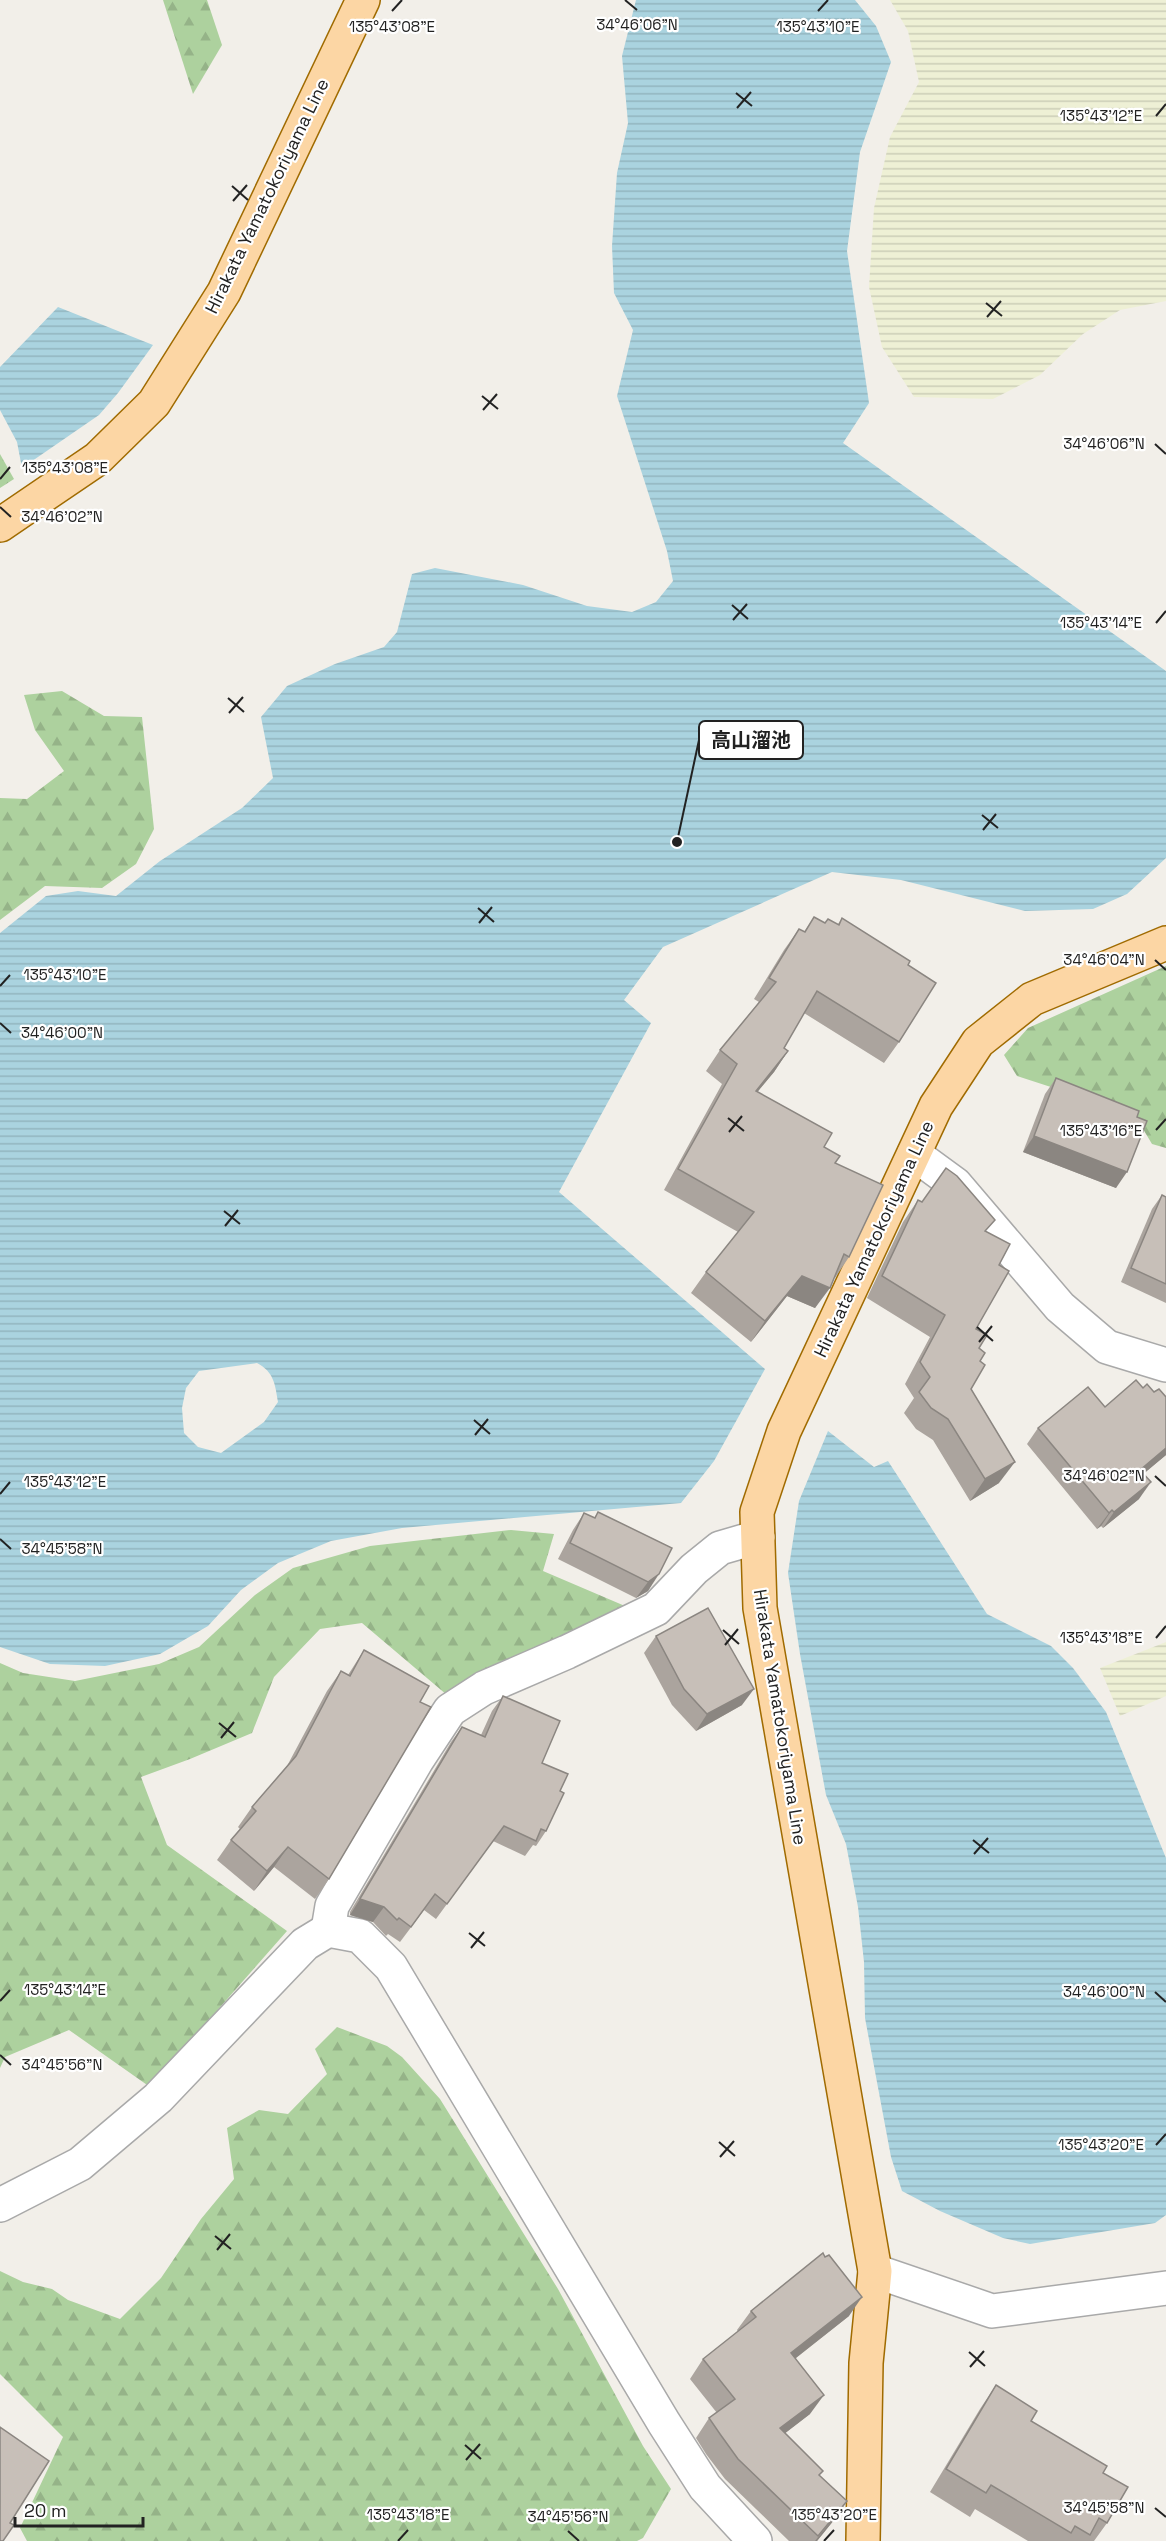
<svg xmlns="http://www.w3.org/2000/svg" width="1166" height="2541" viewBox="0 0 1166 2541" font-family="'Space Grotesk','Noto Sans JP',sans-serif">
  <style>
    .farmland { fill: url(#farmland-rules) }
    .forest { fill: url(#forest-firs) }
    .water { fill: url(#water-rules); fill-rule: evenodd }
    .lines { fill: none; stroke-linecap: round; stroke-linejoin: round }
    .minor-casing { stroke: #a9a9a9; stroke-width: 36 }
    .major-casing { stroke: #a06b00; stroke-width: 36 }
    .minor { stroke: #fff; stroke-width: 33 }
    .major { stroke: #fcd6a4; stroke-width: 33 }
    .wall { fill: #aba49e }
    .shaded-wall { fill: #8b8681 }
    .building { fill: #c7bfb8; stroke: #8b8681; stroke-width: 1.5 }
    .ticks { fill: none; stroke: #222; stroke-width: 2 }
    .labels { text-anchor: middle; stroke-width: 4.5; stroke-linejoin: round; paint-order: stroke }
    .street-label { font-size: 18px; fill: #222; stroke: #fff }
    .ticks-label { font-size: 15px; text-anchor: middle; fill: #222; stroke: #fff; stroke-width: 4.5; stroke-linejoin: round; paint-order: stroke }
    .leader { fill: none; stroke: #222; stroke-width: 2 }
    .callout-dot { fill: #222; stroke: #fff; stroke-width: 2 }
    .callout { fill: #fff; stroke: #222; stroke-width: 2 }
    .callout-label { font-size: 20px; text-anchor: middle; font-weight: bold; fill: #222 }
  </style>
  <defs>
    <pattern id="farmland-rules" width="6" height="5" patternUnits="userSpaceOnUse" patternTransform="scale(1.5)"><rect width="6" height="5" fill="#eef0d5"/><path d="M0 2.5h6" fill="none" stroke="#ccceb7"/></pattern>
    <pattern id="forest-firs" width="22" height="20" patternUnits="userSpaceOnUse" patternTransform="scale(1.5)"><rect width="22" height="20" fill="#add19e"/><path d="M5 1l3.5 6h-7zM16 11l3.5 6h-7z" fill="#95b388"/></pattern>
    <pattern id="water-rules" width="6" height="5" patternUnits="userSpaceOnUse" patternTransform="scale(1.5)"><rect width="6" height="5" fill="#aad3df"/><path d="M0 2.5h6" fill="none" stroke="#92b5bf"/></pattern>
  </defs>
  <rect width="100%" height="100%" fill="#f2efe9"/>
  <g class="farmland">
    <polygon points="890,0 1166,0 1166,301 1120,310 1083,334 1040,375 993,399 914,397 882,347 869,287 874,208 890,137 919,82 908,31"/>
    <polygon points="1166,1642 1166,1696 1120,1716 1100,1668"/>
  </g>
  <g class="forest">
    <polygon points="163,0 207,0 222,45 193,94"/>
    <polygon points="0,454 14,479 0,488"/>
    <polygon points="62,691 104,716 142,717 154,829 136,864 102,888 45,886 0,920 0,798 27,799 64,771 35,730 24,695"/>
    <polygon points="1166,966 1166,1148 1152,1144 1134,1114 1017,1076 1004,1055 1028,1028"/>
    <polygon points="511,1530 554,1534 543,1571 632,1609 447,1695 362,1623 320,1629 274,1677 252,1733 190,1759 141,1777 167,1845 287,1931 150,2087 69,2030 5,2057 0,2068 0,1663 23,1673 75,1681 159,1664 199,1647 255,1595 293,1568 370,1546"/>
    <polygon points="337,2027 387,2046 402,2057 440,2099 558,2289 643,2446 671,2489 643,2538 637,2541 27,2541 20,2528 63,2437 0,2374 0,2271 23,2282 52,2289 68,2300 120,2319 161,2278 201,2219 234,2179 227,2128 259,2110 288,2114 327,2074 315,2049"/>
  </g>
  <g class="water">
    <path d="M636 0H855L876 26 891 62 860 152 847 251 869 403 843 443 1166 671V858L1127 894 1093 909 1025 911 901 880 832 872 663 947 624 1000 651 1023 559 1192 765 1369 714 1461 681 1503 402 1528 331 1541 278 1563 241 1590 208 1626 160 1654 105 1666 50 1664 0 1647V933L46 896 78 891 116 896 160 861 242 808 273 778 261 717 287 686 335 664 384 647 397 632 412 574 435 568 523 585 587 606 632 612 656 602 673 581 667 551 617 396 633 330 614 293 612 246 617 173 628 123 622 56ZM257 1363C274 1372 275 1384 278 1402L264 1422 221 1453 198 1447 184 1433 182 1408 186 1388 199 1371Z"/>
    <polygon points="58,307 153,345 118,393 99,415 22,468 17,442 0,410 0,367"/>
    <polygon points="828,1431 874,1467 888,1461 987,1614 1051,1646 1073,1668 1106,1712 1166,1858 1166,2215 1155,2223 1030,2244 1003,2238 940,2211 902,2191 891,2157 865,2018 864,1962 858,1907 846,1844 826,1795 800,1654 788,1573 799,1501"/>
  </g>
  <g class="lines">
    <g class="minor-casing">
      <g id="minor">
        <polyline points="914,1154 955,1184 1060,1307 1107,1347 1166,1365"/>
        <polyline points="328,1930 332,1906 417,1760 450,1710 484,1688 567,1652 656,1609 694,1569 720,1548 758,1537"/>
        <polyline points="0,2205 80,2164 158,2098 305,1944 328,1930 360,1936 391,1967 664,2423 705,2487 755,2541"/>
        <polyline points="875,2271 992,2311 1166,2288"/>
      </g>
    </g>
    <g class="major-casing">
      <g id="major">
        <polyline points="0,525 97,459 154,403 224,292 363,0"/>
        <polyline points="863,2541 866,2363 875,2271 760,1608 757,1512 784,1431 936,1106 978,1042 1032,999 1166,943"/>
      </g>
    </g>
    <use href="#minor" class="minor"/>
    <use href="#major" class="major"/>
  </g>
  <g class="wall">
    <polygon points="814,917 825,923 838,924 842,918 908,965 899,1042 884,1063 804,1013 784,1048 788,1051 774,1072 757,1092 824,1147 835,1163 849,1257 835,1278 834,1278 815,1308 787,1296 751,1342 691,1293 706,1272 738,1232 664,1190 722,1084 706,1071 720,1050 759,1002 754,999 784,950 799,929 804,932"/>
    <polygon points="1056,1078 1137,1117 1116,1188 1023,1152 1045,1094"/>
    <polygon points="1162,1195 1166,1197 1166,1303 1121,1282 1152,1209"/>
    <polygon points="918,1200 986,1232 999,1265 976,1329 980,1361 971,1389 999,1483 970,1501 933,1440 916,1429 904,1413 914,1398 905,1384 930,1337 867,1298 903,1222"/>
    <polygon points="1038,1428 1166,1455 1143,1474 1139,1499 1103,1528 1101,1526 1097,1529 1027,1444"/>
    <polygon points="598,1512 672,1548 648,1591 636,1598 558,1559 573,1530 584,1513 594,1518"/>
    <polygon points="656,1636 742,1705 696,1731 672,1705 644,1653"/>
    <polygon points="364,1650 420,1702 329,1879 315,1899 274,1867 254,1891 217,1860 231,1840 240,1829 238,1827 252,1807 287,1766 327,1691 341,1671 348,1675"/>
    <polygon points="503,1696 542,1763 560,1791 546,1831 536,1846 533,1845 525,1856 493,1841 436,1919 424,1910 400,1942 388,1934 386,1936 373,1922 350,1915 350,1912 451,1742 462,1727 481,1735 492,1711"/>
    <polygon points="751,2311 849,2316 796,2358 810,2414 785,2433 820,2476 847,2501 834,2520 817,2541 789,2541 725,2479 706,2454 696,2438 709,2418 717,2413 690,2379 703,2359 738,2332 737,2330"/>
    <polygon points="996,2385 1031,2421 1103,2473 1107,2523 1094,2541 1028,2541 975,2509 970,2517 930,2492 980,2409"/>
  </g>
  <g class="shaded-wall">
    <polygon points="788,1051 774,1072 741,1112 756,1091"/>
    <polygon points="1034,1136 1127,1172 1116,1188 1023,1152"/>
    <polygon points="802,1276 830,1288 815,1308 787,1296 751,1342 765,1321"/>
    <polygon points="1166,1448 1166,1455 1129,1486 1140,1470"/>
    <polygon points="1015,1462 999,1483 970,1501 985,1479"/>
    <polygon points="1151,1482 1139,1499 1103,1528 1114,1512"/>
    <polygon points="1112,1510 1101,1526 1097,1529 1109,1513"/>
    <polygon points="659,1574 648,1591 636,1598 648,1582"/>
    <polygon points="754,1689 742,1705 696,1731 707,1714"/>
    <polygon points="288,1847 274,1867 254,1891 267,1871"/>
    <polygon points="360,1899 384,1907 373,1922 350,1915"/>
    <polygon points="862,2297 849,2316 778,2372 791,2353"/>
    <polygon points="824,2395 810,2414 766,2448 780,2428"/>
    <polygon points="847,2501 834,2520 817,2541 815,2541"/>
  </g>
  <g class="building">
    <polygon points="814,917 825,923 828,919 839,925 842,918 910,961 908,965 936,983 899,1042 817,991 784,1048 788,1051 756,1091 832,1133 824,1147 840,1156 835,1163 883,1185 849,1257 844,1254 830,1288 802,1276 765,1321 706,1272 754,1212 678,1169 737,1064 720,1050 776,982 769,978 799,929 805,932"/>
    <polygon points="1056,1078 1139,1111 1137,1117 1147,1121 1127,1172 1034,1136"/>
    <polygon points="946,1168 957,1176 995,1220 985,1231 1010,1244 999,1265 1009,1271 976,1329 987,1335 979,1348 985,1353 980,1361 985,1365 971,1389 1015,1462 985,1479 948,1419 931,1408 919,1392 930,1377 920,1362 945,1315 882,1276 918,1200 922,1202"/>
    <polygon points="1162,1195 1166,1197 1166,1284 1131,1268"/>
    <polygon points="1136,1380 1143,1388 1147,1384 1154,1392 1159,1389 1166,1397 1166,1448 1140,1470 1151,1482 1114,1512 1112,1510 1109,1513 1038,1428 1088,1387 1105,1407"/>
    <polygon points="598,1512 672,1548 659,1574 648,1582 570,1543 584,1513 595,1518"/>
    <polygon points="708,1608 754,1689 707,1714 684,1689 656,1636"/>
    <polygon points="364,1650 429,1686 420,1702 431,1707 329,1879 288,1847 267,1871 231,1840 256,1811 252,1807 296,1756 341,1671 350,1676"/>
    <polygon points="503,1696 560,1721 542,1763 568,1774 560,1791 564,1793 546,1831 541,1829 536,1841 504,1826 447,1904 435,1894 411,1927 399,1918 397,1920 384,1907 360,1899 361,1897 462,1727 485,1737"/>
    <polygon points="823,2253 825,2257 829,2255 862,2297 791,2353 824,2395 780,2428 823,2471 819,2475 847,2501 818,2536 738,2459 720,2434 709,2418 735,2399 703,2359 756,2317 751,2311"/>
    <polygon points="996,2385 1037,2411 1031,2421 1107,2466 1103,2473 1128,2487 1107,2523 1099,2518 1090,2535 1075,2526 1071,2533 991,2485 986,2493 946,2469"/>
    <polygon points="0,2427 49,2461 10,2523 14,2525 3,2541 0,2541"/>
  </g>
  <path class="ticks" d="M625 0 637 10M392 11 402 0M818 11 828 0M736 93 752 106M737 108 751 92M1156 116 1166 104M232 186 248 200M233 201 247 185M986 303 1002 316M987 317 1001 301M482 396 498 409M483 410 497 394M1155 444 1166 454M0 479 10 467M0 507 11 517M732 605 748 619M733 620 747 604M1156 623 1166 611M228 698 244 712M229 713 243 697M982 815 998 828M983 830 996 814M478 908 494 922M479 923 492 907M1155 960 1166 970M0 986 10 975M0 1023 11 1033M728 1118 744 1131M1156 1130 1166 1119M729 1132 742 1116M224 1211 240 1224M225 1226 238 1210M977 1327 993 1341M979 1342 992 1326M474 1420 490 1434M475 1435 488 1419M1155 1476 1166 1486M0 1494 10 1482M0 1539 11 1549M723 1630 739 1644M1156 1638 1166 1626M725 1645 738 1629M219 1723 236 1737M221 1738 234 1722M973 1840 989 1853M974 1854 988 1838M469 1933 485 1946M471 1948 484 1932M1155 1992 1166 2002M0 2001 10 1990M0 2055 11 2065M719 2142 735 2156M1156 2145 1166 2134M720 2157 734 2141M215 2236 231 2249M217 2250 230 2234M969 2352 985 2366M970 2367 984 2351M465 2445 481 2459M466 2460 480 2444M1155 2508 1166 2517M568 2531 579 2541M398 2541 408 2530M824 2541 834 2530"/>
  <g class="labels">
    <g class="street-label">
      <text transform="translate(267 196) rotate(-64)" y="6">Hirakata Yamatokoriyama Line</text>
      <text transform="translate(874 1239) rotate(-65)" y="6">Hirakata Yamatokoriyama Line</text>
      <text transform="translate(780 1717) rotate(81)" y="6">Hirakata Yamatokoriyama Line</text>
    </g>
  </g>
  <g class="ticks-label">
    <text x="637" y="30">34°46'06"N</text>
    <text x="392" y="32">135°43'08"E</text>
    <text x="818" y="32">135°43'10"E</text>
    <text x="1101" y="121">135°43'12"E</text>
    <text x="1104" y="449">34°46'06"N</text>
    <text x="65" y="473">135°43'08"E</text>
    <text x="62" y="522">34°46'02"N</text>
    <text x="1101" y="628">135°43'14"E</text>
    <text x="1104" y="965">34°46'04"N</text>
    <text x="65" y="980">135°43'10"E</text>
    <text x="62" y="1038">34°46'00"N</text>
    <text x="1101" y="1136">135°43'16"E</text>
    <text x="1104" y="1481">34°46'02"N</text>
    <text x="65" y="1487">135°43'12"E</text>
    <text x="62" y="1554">34°45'58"N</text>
    <text x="1101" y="1643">135°43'18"E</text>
    <text x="65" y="1995">135°43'14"E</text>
    <text x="1104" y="1997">34°46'00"N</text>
    <text x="62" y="2070">34°45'56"N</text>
    <text x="1101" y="2150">135°43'20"E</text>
    <text x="1104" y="2513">34°45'58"N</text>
    <text x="408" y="2520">135°43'18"E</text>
    <text x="834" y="2520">135°43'20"E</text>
    <text x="568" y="2522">34°45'56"N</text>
  </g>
  <path class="leader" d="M677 842L699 740"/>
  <circle class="callout-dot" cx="677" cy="842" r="6"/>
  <rect class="callout" x="699" y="721" width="104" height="38" rx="6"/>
  <g class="callout-label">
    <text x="751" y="747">高山溜池</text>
  </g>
  <path d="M15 2517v9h128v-9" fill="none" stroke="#222222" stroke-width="3"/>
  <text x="24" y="2517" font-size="18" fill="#222222" stroke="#ffffff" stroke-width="4.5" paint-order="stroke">20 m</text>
</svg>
